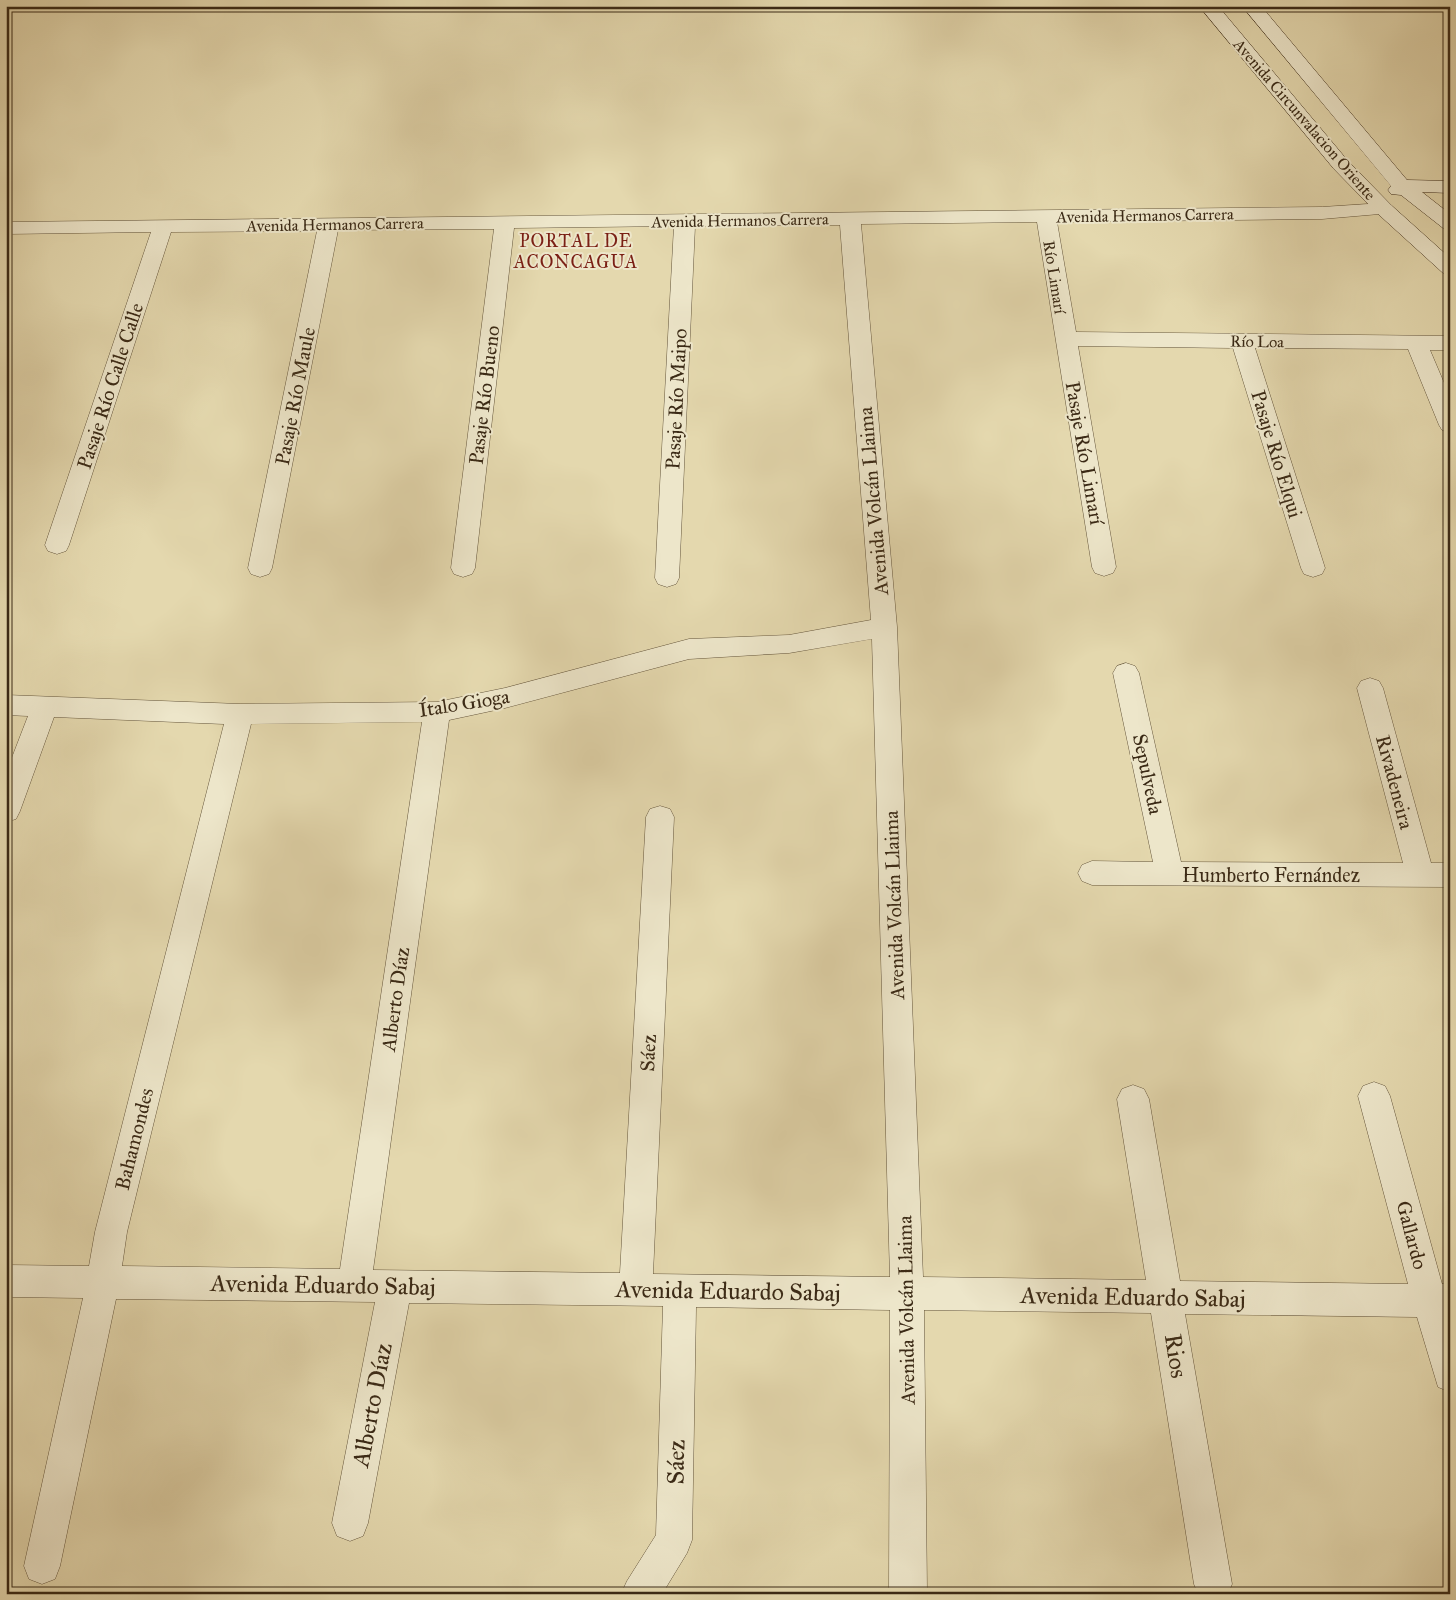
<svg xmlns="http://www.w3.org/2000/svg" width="1456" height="1600" viewBox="0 0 1456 1600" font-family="'IM FELL Great Primer',serif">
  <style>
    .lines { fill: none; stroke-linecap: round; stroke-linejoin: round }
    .street-casing { stroke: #65563c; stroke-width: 1 }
    .secondary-casing { stroke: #3b2a16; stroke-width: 1 }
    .street { fill: #ede6ca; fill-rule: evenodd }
    .secondary { fill: #ede6ca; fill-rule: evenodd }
    .labels { text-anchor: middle; stroke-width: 4; stroke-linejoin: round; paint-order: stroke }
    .far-street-label { font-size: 16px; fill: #3b2a16; stroke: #ede6ca }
    .far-neighbourhood-label { font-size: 18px; letter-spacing: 1px; fill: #7a1f14; stroke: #ede6ca }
    .street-label { font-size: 20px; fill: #3b2a16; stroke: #ede6ca }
    .near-street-label { font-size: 24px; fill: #3b2a16; stroke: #ede6ca }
  </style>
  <rect width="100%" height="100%" fill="#e4d8ae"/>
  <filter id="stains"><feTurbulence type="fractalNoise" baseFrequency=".004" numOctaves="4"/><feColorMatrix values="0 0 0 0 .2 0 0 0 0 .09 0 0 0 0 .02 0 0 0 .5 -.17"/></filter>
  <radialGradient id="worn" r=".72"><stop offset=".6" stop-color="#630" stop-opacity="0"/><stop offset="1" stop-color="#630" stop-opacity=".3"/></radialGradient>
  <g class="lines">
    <g class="street-casing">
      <g id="street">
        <path d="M1384 203 1391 205 1394 209 1391 213 1322 219 1057 222 1076 332 1450 336V350H1430L1450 397V433L1442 430 1439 425 1408 349 1255 348 1325 568 1322 574 1313 577 1304 574 1301 568 1233 348 1078 346 1116 567 1113 573 1104 576 1095 573 1092 567 1037 222 861 224 897 627 923 1277 1146 1280 1117 1099 1122 1089 1133 1085 1144 1089 1149 1099 1180 1281 1408 1284 1358 1096 1363 1086 1374 1082 1385 1086 1390 1096 1442 1284H1450V1392L1438 1387 1417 1317 1185 1314 1232 1584 1228 1594H1198L1194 1584 1151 1313 924 1310 927 1594H889L890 1310 696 1307 692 1540 687 1553 662 1594H621L627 1581 656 1535 663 1306 409 1303 368 1523 363 1536 350 1541 337 1536 332 1523 375 1302 116 1299 60 1566 55 1579 42 1584 29 1579 24 1566 83 1298 6 1297V1265L89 1266 95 1232 224 724 54 717 20 811 16 819 6 822V773L28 716 6 715V695L240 704 437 702 505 688 689 639 789 635 871 620 840 225 695 226 679 578 676 584 667 587 658 584 655 578 674 226 514 228 475 568 472 574 463 577 454 574 451 568 494 229 338 230 272 568 269 574 260 577 251 574 248 568 317 231 171 232 69 545 66 551 57 554 48 551 45 545 151 232 6 234V222L1322 207ZM872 639 890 1277 653 1274 674 817 670 809 660 806 650 809 646 817 620 1273 373 1270 449 720 505 708 689 659 789 653ZM422 722 340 1269 122 1266 127 1232 251 724Z"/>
        <polygon points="1126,663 1135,666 1139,673 1181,862 1403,863 1357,688 1361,681 1370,678 1379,681 1383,688 1431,863 1450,863 1450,887 1092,885 1082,881 1078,873 1082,865 1092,861 1153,862 1113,673 1117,666"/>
      </g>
    </g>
    <g class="secondary-casing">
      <g id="secondary">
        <polygon points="1199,6 1218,6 1348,161 1391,205 1450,258 1450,275 1443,273 1377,213 1334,169"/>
        <polygon points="1242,6 1261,6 1407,180 1450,181 1450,193 1422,192 1450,214 1450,230 1443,228 1401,195 1391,194 1388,190 1391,186"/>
      </g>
    </g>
    <use href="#street" class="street"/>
    <use href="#secondary" class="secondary"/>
  </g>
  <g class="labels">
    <g class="far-street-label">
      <text transform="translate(1305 119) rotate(49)" y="6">Avenida Circunvalacion Oriente</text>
      <text transform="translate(1145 215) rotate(-1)" y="6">Avenida Hermanos Carrera</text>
      <text transform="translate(740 220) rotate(-1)" y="6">Avenida Hermanos Carrera</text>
      <text transform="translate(335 224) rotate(-1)" y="6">Avenida Hermanos Carrera</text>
      <text transform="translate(1055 277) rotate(81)" y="6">Río Limarí</text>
      <text transform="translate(1257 341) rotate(1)" y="6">Río Loa</text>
    </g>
    <g class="far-neighbourhood-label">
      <text x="576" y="247">PORTAL DE<tspan x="576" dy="21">ACONCAGUA</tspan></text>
    </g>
    <g class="street-label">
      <text transform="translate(110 386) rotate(-72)" y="7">Pasaje Río Calle Calle</text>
      <text transform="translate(484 395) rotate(-83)" y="7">Pasaje Río Bueno</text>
      <text transform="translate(295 396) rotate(-79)" y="7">Pasaje Río Maule</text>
      <text transform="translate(676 399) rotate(-87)" y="7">Pasaje Río Maipo</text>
      <text transform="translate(1085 453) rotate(80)" y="7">Pasaje Río Limarí</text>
      <text transform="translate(1277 454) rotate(73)" y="7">Pasaje Río Elqui</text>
      <text transform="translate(873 501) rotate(-95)" y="7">Avenida Volcán Llaima</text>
      <text transform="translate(464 703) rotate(-9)" y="7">Ítalo Gioga</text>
      <text transform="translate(1148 774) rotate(78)" y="7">Sepulveda</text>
      <text transform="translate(1395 782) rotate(75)" y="7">Rivadeneira</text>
      <text x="1271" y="882">Humberto Fernández</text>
      <text transform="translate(894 905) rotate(-92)" y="7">Avenida Volcán Llaima</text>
      <text transform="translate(395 999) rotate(-82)" y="7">Alberto Díaz</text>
      <text transform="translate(648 1053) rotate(-87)" y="7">Sáez</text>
      <text transform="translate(134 1139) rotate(-76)" y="7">Bahamondes</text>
      <text transform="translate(1412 1235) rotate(75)" y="7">Gallardo</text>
      <text transform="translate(906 1310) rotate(-91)" y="7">Avenida Volcán Llaima</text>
    </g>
    <g class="near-street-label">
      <text transform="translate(323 1285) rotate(1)" y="8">Avenida Eduardo Sabaj</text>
      <text transform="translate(728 1291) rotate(1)" y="8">Avenida Eduardo Sabaj</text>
      <text transform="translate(1133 1297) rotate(1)" y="8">Avenida Eduardo Sabaj</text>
      <text transform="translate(1176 1356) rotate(81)" y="8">Rios</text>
      <text transform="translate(372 1405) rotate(-79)" y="8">Alberto Díaz</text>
      <text transform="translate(676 1462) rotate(-89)" y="8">Sáez</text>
    </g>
  </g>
  <rect width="1456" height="1600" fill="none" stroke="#e4d8ae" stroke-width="25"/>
  <rect x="8" y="8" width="1441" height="1585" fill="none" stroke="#3b2a16" stroke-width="2.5"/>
  <rect x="12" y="12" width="1431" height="1575" fill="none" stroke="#3b2a16"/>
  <rect width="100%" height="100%" filter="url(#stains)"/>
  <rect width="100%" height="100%" fill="url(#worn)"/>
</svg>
